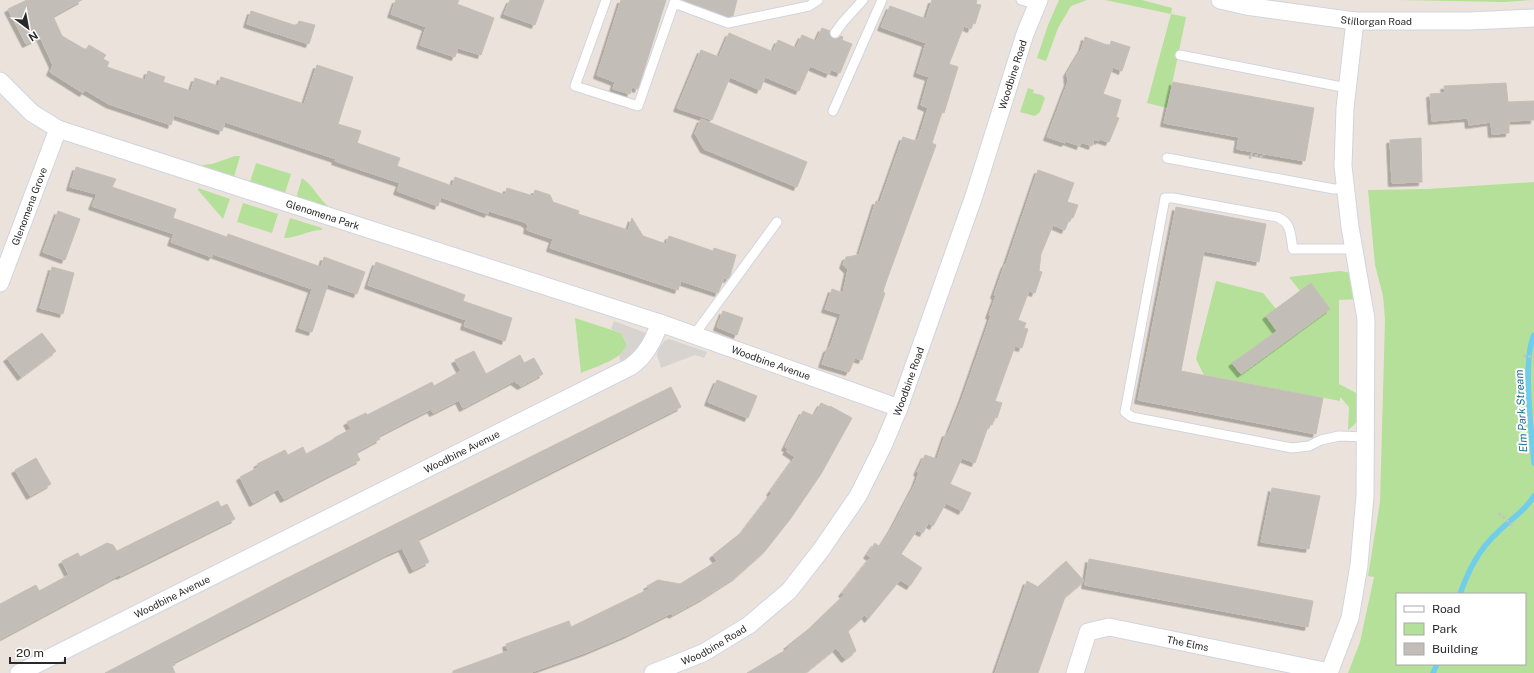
<svg xmlns="http://www.w3.org/2000/svg" width="1534" height="673" viewBox="0 0 1534 673" font-family="'Public Sans',sans-serif">
  <style>
    .green { fill: #b4e099; fill-rule: evenodd }
    .plaza { fill: #d7d3ce }
    .lines { fill: none; stroke-linecap: round; stroke-linejoin: round }
    .stream { stroke: #71ceea; stroke-width: 5.5 }
    .building { fill: #c3bdb8; stroke: #c6bfb5; filter: url(#shadow) }
    .service-casing { stroke: #d0d4e1; stroke-width: 11 }
    .minor-casing { stroke: #d0d4e1; stroke-width: 19 }
    .path { stroke: #c3c3c3; stroke-width: 2.5; stroke-dasharray: 3 2; stroke-linecap: butt }
    .service { stroke: #fff; stroke-width: 9 }
    .minor { stroke: #fff; stroke-width: 17 }
    .labels { text-anchor: middle; stroke-width: 4; stroke-linejoin: round; paint-order: stroke }
    .street-label { font-size: 10px; fill: #292929; stroke: #fff }
    .water-label { font-size: 11px; font-style: italic; fill: #126c94; stroke: #fff }
  </style>
  <defs>
    <filter id="shadow"><feDropShadow dx="-3.5" dy="3.5" stdDeviation="0" flood-color="#0004"/></filter>
  </defs>
  <rect width="100%" height="100%" fill="#ebe3db"/>
  <g class="green">
    <polygon points="1059,0 1087,0 1071,6 1058,28 1046,61 1037,58 1048,25"/>
    <polygon points="1105,0 1142,0 1172,8 1171,14 1186,17 1167,108 1147,103 1171,14"/>
    <polygon points="1398,0 1532,0 1504,2"/>
    <polygon points="1028,88 1034,90 1033,93 1042,95 1045,98 1040,112 1035,116 1020,112"/>
    <polygon points="235,156 240,156 234,177 202,166 203,165 212,164"/>
    <polygon points="256,163 291,174 285,193 250,182"/>
    <path d="M302 178C313 185 318 198 328 206V208L296 198Z"/>
    <path d="M1534 182V673H1348L1360 642 1374 577 1368 576 1380 502 1385 319 1383 296 1375 265 1368 190 1427 189ZM1397 594H1525V664H1397Z"/>
    <polygon points="198,188 230,199 223,219 198,190"/>
    <polygon points="243,203 278,214 272,233 237,222"/>
    <path d="M290 218 322 228V230C309 230 297 238 284 238Z"/>
    <path d="M1340 271 1352 273 1358 299 1339 300V384L1360 395C1359 411 1362 421 1348 430L1349 407 1340 397V401L1204 375 1196 359 1216 281 1263 293 1276 309 1266 316 1277 331 1232 363 1241 374 1330 309 1311 284 1300 291 1289 277Z"/>
    <path d="M575 318 621 333 627 345C620 361 596 366 581 373Z"/>
  </g>
  <g class="plaza">
    <polygon points="614,321 646,333 646,339 635,352 621,362 619,356 627,345 621,333 611,329"/>
    <polygon points="669,339 707,352 704,358 695,355 661,368 657,355 658,350 664,341"/>
  </g>
  <g class="lines">
    <g class="stream">
      <path d="M1534 335C1522 361 1532 433 1534 463"/>
      <path d="M1460 594C1469 569 1479 549 1499 531 1511 519 1526 510 1534 496"/>
      <polyline points="1433,673 1437,664"/>
    </g>
  </g>
  <g class="building">
    <polygon points="27,0 82,0 53,16 62,36 86,50 89,45 106,55 103,59 109,62 107,67 145,80 148,71 165,77 163,82 191,91 195,78 218,86 221,77 304,104 317,65 353,77 338,124 361,131 357,143 400,158 397,166 452,186 455,177 505,195 507,188 533,196 535,190 550,195 553,202 579,211 578,214 628,230 632,218 643,236 666,244 669,236 713,251 714,248 736,255 730,276 728,279 724,278 718,293 681,281 678,290 550,248 553,239 527,230 528,225 524,222 489,211 488,214 441,197 438,206 397,191 400,183 335,161 336,159 225,122 222,131 174,115 171,125 109,104 85,90 83,93 50,72 53,65 40,37 26,44 8,9"/>
    <polygon points="396,0 459,0 457,4 494,18 481,55 458,48 455,57 420,45 426,27 391,14"/>
    <polygon points="510,0 544,0 535,25 504,14"/>
    <polygon points="621,0 666,0 638,89 632,87 630,94 613,89 615,82 597,75"/>
    <polygon points="683,0 737,0 733,16 728,17"/>
    <polygon points="932,0 977,0 976,4 981,5 975,24 973,23 971,29 964,26 949,64 958,67 944,113 942,112 932,143 936,145 885,285 883,292 885,293 862,360 855,358 849,372 822,364 827,349 830,347 841,314 825,309 832,289 843,293 848,270 843,265 846,257 859,255 876,201 880,202 903,137 915,141 915,139 918,140 928,108 921,105 929,77 917,73 926,43 881,27 890,6 926,19"/>
    <polygon points="251,11 297,26 299,21 315,25 309,44 247,24"/>
    <polygon points="822,28 830,31 832,38 837,39 841,36 843,37 842,40 852,44 840,73 831,70 829,74 810,66 799,91 765,77 760,90 730,77 712,120 677,108 701,50 719,57 729,33 773,52 778,40 796,48 802,35 816,41"/>
    <polygon points="1085,37 1110,46 1111,41 1130,47 1122,71 1113,67 1103,94 1121,100 1116,117 1119,118 1109,142 1099,139 1099,141 1094,139 1092,146 1081,142 1080,146 1066,141 1065,143 1047,137 1068,82 1067,73 1082,48"/>
    <polygon points="1173,82 1314,108 1305,161 1237,149 1239,137 1164,123"/>
    <polygon points="1506,83 1508,102 1534,101 1534,120 1509,121 1509,133 1492,134 1491,122 1469,125 1468,118 1432,121 1430,94 1445,93 1444,86"/>
    <polygon points="701,119 807,162 797,187 704,149 695,133"/>
    <polygon points="1421,138 1422,182 1392,183 1390,140"/>
    <polygon points="76,167 116,179 112,187 176,209 173,218 227,237 228,234 321,267 324,257 365,272 357,294 328,284 312,332 299,328 312,289 213,254 212,257 171,242 174,234 92,206 97,194 70,187"/>
    <polygon points="1038,170 1074,183 1067,202 1078,205 1073,218 1070,217 1065,230 1053,225 1041,254 1039,271 1042,272 1035,293 1029,291 1018,320 1026,323 1024,328 1028,329 1022,348 1015,346 995,401 1002,403 997,418 995,417 992,425 989,424 975,463 962,458 950,484 971,493 962,511 946,503 933,526 928,523 923,533 917,530 901,554 922,568 910,586 900,580 868,619 865,615 848,631 856,651 845,659 836,648 805,673 747,673 789,648 787,646 810,628 844,595 842,593 871,557 867,555 875,543 880,547 892,528 915,484 919,473 917,472 925,455 937,459 946,433 948,434 962,399 991,316 989,315 996,296 994,295 1005,264 1006,264"/>
    <polygon points="1176,207 1266,224 1259,262 1204,251 1181,371 1323,398 1316,434 1138,400"/>
    <polygon points="58,211 80,219 65,260 43,252"/>
    <polygon points="376,262 465,295 463,301 512,318 505,341 464,326 466,320 368,285"/>
    <polygon points="52,267 74,273 63,314 40,308"/>
    <polygon points="1311,283 1330,309 1241,374 1232,363 1277,331 1266,316"/>
    <polygon points="723,311 743,318 737,335 717,327"/>
    <polygon points="42,333 56,351 21,377 7,358"/>
    <polygon points="474,351 486,374 520,355 524,363 534,358 543,374 521,386 514,381 463,408 459,400 433,413 431,409 378,436 380,439 356,452 360,460 332,474 284,499 278,489 253,503 240,477 259,467 257,464 285,450 288,455 303,447 306,454 334,439 334,438 351,429 347,422 366,413 367,415 432,382 434,386 461,371 455,360"/>
    <polygon points="717,380 757,396 748,418 708,402"/>
    <polygon points="671,387 681,407 418,539 429,562 413,570 402,548 388,554 174,662 175,665 172,666 175,673 105,673 283,580"/>
    <polygon points="821,403 830,407 830,406 852,418 821,474 791,518 765,551 737,576 703,598 672,615 671,613 627,635 587,652 529,673 453,673 453,671 508,651 506,644 569,621 571,627 649,589 647,586 658,580 680,584 717,561 713,555 742,532 772,493 770,492 795,457 786,451 788,449 785,447 803,411 814,416"/>
    <polygon points="36,458 51,484 30,496 15,470"/>
    <polygon points="1272,488 1320,496 1309,549 1261,542"/>
    <polygon points="218,501 221,507 227,504 235,519 120,576 119,575 0,639 0,604 36,585 39,591 69,575 62,561 78,553 80,557 107,543 113,545 117,551"/>
    <polygon points="1089,559 1313,601 1308,627 1085,585"/>
    <polygon points="1066,561 1084,581 1065,597 1038,673 995,673 1027,581 1038,587"/>
  </g>
  <g class="lines">
    <g class="service-casing">
      <g id="service">
        <polyline points="606,0 575,86 638,106 674,3 728,23 809,6 818,0"/>
        <polyline points="1021,0 1038,5"/>
        <polyline points="835,33 843,22 863,0"/>
        <polyline points="1180,55 1347,88"/>
        <polyline points="833,111 882,0"/>
        <polyline points="1167,158 1334,189 1347,188"/>
        <path d="M1355 249H1293C1290 234 1292 223 1277 217L1173 198H1165L1125 412 1132 417 1292 448 1309 446 1321 440 1339 436 1366 437"/>
        <polyline points="694,335 777,222"/>
      </g>
    </g>
    <g class="minor-casing">
      <g id="minor">
        <path id="s1" d="M1220 0 1246 6 1355 21H1469L1534 18"/>
        <path id="s2" d="M0 81 32 113 58 129 660 323 899 408"/>
        <path id="s3" d="M0 283 58 129"/>
        <path id="s4" d="M19 673 630 367C646 356 653 341 660 323"/>
        <path id="s5" d="M653 673 703 653 749 625 789 591 821 550 858 496 883 446 899 408 974 196 1025 34 1039 0"/>
        <path id="s6" d="M1075 673 1088 632 1109 627 1329 672"/>
        <polyline points="1329,673 1350,618 1359,565 1365,496 1366,319 1350,227 1343,166 1345,108 1355,21"/>
      </g>
    </g>
    <g class="path">
      <polyline points="1250,159 1250,154 1263,157 1264,153"/>
      <polyline points="1523,356 1534,357"/>
      <polyline points="1499,513 1513,526"/>
    </g>
    <use href="#service" class="service"/>
    <use href="#minor" class="minor"/>
  </g>
  <g class="labels">
    <g class="street-label">
      <text dy="4" stroke="none"><textPath href="#s1" startOffset="158">Stillorgan Road</textPath></text>
      <text dy="4" stroke="none"><textPath href="#s5" startOffset="727">Woodbine Road</textPath></text>
      <text dy="4" stroke="none"><textPath href="#s3" startOffset="82">Glenomena Grove</textPath></text>
      <text dy="4" stroke="none"><textPath href="#s2" startOffset="354">Glenomena Park</textPath></text>
      <text dy="4" stroke="none"><textPath href="#s2" startOffset="826">Woodbine Avenue</textPath></text>
      <text dy="4" stroke="none"><textPath href="#s5" startOffset="403">Woodbine Road</textPath></text>
      <text dy="4" stroke="none"><textPath href="#s4" startOffset="495">Woodbine Avenue</textPath></text>
      <text dy="4" stroke="none"><textPath href="#s4" startOffset="171">Woodbine Avenue</textPath></text>
      <text dy="4" stroke="none"><textPath href="#s6" startOffset="145">The Elms</textPath></text>
      <text dy="4" stroke="none"><textPath href="#s5" startOffset="67">Woodbine Road</textPath></text>
    </g>
    <g class="water-label">
      <text transform="translate(1521 411) rotate(-93)" y="4">Elm Park Stream</text>
    </g>
  </g>
  <rect x="1396" y="593" width="130" height="72" fill="#ffffff" stroke="#a9a9a9"/>
  <rect x="1404" y="606" width="20" height="6" fill="#ffffff" stroke="#a9a9a9"/>
  <text x="1432" y="613" font-size="12" fill="#292929">Road</text>
  <rect x="1404" y="623" width="20" height="12" fill="#b4e099" stroke="#a9a9a9"/>
  <text x="1432" y="633" font-size="12" fill="#292929">Park</text>
  <rect x="1404" y="643" width="20" height="12" fill="#c3bdb8" stroke="#a9a9a9"/>
  <text x="1432" y="653" font-size="12" fill="#292929">Building</text>
  <g transform="translate(28 28) rotate(148)" stroke="#ffffff" stroke-width="3" paint-order="stroke">
  <path d="M0-3L7 15L0 10L-7 15Z" fill="#292929"/>
  <text y="-6" font-size="11" font-weight="bold" text-anchor="middle" fill="#292929">N</text>
  </g>
  <path d="M10 657v6h55v-6" fill="none" stroke="#292929" stroke-width="2"/>
  <text x="16" y="657" font-size="12" fill="#292929" stroke="#ffffff" stroke-width="3" paint-order="stroke">20 m</text>
</svg>
